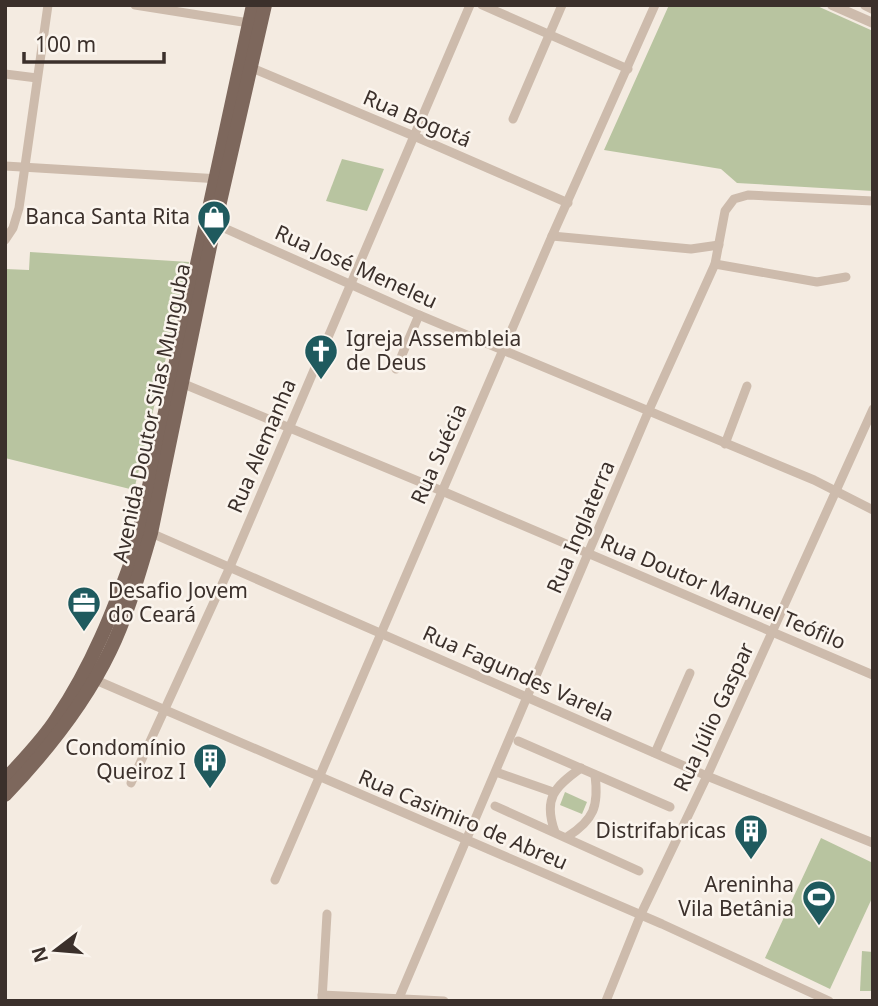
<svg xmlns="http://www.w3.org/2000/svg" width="878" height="1006" viewBox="0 0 878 1006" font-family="'Noto Sans',sans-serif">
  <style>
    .green { fill: #b8c4a0 }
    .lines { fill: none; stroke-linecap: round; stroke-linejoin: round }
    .minor { stroke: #cdbbac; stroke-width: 9 }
    .tertiary { stroke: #cdbbac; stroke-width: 10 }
    .primary { stroke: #7d675c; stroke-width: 14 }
    .labels { text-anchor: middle; stroke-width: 5; stroke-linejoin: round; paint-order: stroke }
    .street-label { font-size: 21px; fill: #3b302b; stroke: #fbf5ee }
    .poi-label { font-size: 21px; fill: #3b302b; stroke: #fbf5ee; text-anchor: end }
  </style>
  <rect width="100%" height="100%" fill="#f4ebe1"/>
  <g class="green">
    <polygon points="669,5 815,5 873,31 873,191 737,183 721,169 604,150"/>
    <polygon points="342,159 384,169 367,211 326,201"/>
    <polygon points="30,252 189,262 134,490 5,458 5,269 29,270"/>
    <polygon points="565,792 587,802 582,814 560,805"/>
    <polygon points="821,838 873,863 873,896 830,989 765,958"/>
    <polygon points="862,951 873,952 873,991 860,991"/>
  </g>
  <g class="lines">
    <g class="minor">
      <polyline points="135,5 249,23"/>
      <polyline points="482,5 628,69"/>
      <polyline points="252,68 414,136 568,203"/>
      <polyline points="5,74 37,78"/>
      <polyline points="513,119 562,5"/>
      <polyline points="5,166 220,179"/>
      <polyline points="213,223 419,315 814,480 873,510"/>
      <polyline points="552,236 691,249 719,245"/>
      <polyline points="5,240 13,228 19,208 48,5"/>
      <polyline points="715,264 817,282 846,277"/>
      <polyline points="396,369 419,315"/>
      <polyline points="179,382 442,491 873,675"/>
      <polyline points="725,444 747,386"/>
      <polyline points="151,533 707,776 873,843"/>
      <polyline points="91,678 662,924 829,1001"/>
      <polyline points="518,741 670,807"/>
      <polyline points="655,753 690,673"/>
      <polyline points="496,772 553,792"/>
      <polyline points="131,783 229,569 470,5"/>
      <polyline points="495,806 639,871"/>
      <path d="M555 832C543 799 554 787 581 768"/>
      <path d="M567 837C594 820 599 806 595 775"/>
      <polyline points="275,880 552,236 655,5"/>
      <polyline points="322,995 444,1001"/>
      <polyline points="399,998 649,410 715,264 725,211 734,199 748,195 873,201"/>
      <polyline points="322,1000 327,914"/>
      <polyline points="606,1001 641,914 707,776 873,409"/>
    </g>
    <g class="tertiary">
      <polyline points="832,5 873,23"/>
      <polyline points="865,5 873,9"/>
    </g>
    <g class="primary">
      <path d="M5 780C23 760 43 740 57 718 92 666 114 610 135 551L253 5"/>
      <path d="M5 795C46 752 84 705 110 651 128 614 139 573 151 533L212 237 265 5"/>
    </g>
  </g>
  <defs>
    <g id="shop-pin" transform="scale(1.75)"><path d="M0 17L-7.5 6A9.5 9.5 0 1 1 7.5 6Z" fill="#1f5a5e" stroke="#fbf5ee"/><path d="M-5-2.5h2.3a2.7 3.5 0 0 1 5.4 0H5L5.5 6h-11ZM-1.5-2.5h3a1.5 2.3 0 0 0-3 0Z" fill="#fff"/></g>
    <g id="church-pin" transform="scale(1.75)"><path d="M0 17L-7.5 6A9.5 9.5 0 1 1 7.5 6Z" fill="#1f5a5e" stroke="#fbf5ee"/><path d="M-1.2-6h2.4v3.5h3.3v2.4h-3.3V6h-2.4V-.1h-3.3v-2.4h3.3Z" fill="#fff"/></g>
    <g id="office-pin" transform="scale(1.75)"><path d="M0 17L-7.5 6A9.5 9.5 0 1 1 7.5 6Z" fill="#1f5a5e" stroke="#fbf5ee"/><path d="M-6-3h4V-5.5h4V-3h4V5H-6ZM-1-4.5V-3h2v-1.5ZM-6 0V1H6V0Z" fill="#fff"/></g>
    <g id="building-pin" transform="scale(1.75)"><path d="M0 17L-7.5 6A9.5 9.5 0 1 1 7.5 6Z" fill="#1f5a5e" stroke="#fbf5ee"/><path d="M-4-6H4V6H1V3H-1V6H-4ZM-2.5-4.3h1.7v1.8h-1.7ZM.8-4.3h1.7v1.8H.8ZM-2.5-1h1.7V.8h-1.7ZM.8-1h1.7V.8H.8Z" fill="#fff"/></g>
    <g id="stadium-pin" transform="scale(1.75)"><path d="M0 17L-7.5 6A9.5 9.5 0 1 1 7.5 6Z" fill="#1f5a5e" stroke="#fbf5ee"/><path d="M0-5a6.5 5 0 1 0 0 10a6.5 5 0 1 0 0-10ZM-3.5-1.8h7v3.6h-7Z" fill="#fff"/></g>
  </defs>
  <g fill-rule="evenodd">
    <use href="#shop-pin" x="214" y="217"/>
    <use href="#church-pin" x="321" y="351"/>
    <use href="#office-pin" x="84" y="603"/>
    <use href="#building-pin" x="210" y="760"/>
    <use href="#building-pin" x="751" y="831"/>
    <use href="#stadium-pin" x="819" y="897"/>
  </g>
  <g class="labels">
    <g class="street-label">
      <text transform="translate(417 119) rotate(23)" y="7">Rua Bogotá</text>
      <text transform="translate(356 267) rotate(24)" y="7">Rua José Meneleu</text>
      <text transform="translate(152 413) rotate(-78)" y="7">Avenida Doutor Silas Munguba</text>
      <text transform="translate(262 446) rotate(-67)" y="7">Rua Alemanha</text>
      <text transform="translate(439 454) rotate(-66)" y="7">Rua Suécia</text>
      <text transform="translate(581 527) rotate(-67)" y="7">Rua Inglaterra</text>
      <text transform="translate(723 592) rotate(23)" y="7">Rua Doutor Manuel Teófilo</text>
      <text transform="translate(518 674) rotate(24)" y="7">Rua Fagundes Varela</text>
      <text transform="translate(714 717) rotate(-65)" y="7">Rua Júlio Gaspar</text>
      <text transform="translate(463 820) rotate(23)" y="7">Rua Casimiro de Abreu</text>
    </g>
    <g class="poi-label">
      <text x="190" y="224">Banca Santa Rita</text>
      <text x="346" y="346" text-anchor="start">Igreja Assembleia<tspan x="346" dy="24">de Deus</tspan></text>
      <text x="108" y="598" text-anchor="start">Desafio Jovem<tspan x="108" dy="24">do Ceará</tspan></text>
      <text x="186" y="755">Condomínio<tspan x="186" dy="24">Queiroz I</tspan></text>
      <text x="726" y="838">Distrifabricas</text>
      <text x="794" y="892">Areninha<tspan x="794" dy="24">Vila Betânia</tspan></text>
    </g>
  </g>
  <rect width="878" height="1006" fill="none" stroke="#3b302b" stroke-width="14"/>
  <g transform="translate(56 950) rotate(254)" stroke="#fbf5ee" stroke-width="5" paint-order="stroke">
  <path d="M0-5L12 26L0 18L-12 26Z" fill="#3b302b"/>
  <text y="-10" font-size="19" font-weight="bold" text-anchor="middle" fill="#3b302b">N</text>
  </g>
  <path d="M24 52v10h140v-10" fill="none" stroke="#3b302b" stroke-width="3.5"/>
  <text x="35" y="52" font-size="21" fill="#3b302b" stroke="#fbf5ee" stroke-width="5" paint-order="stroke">100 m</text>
</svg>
